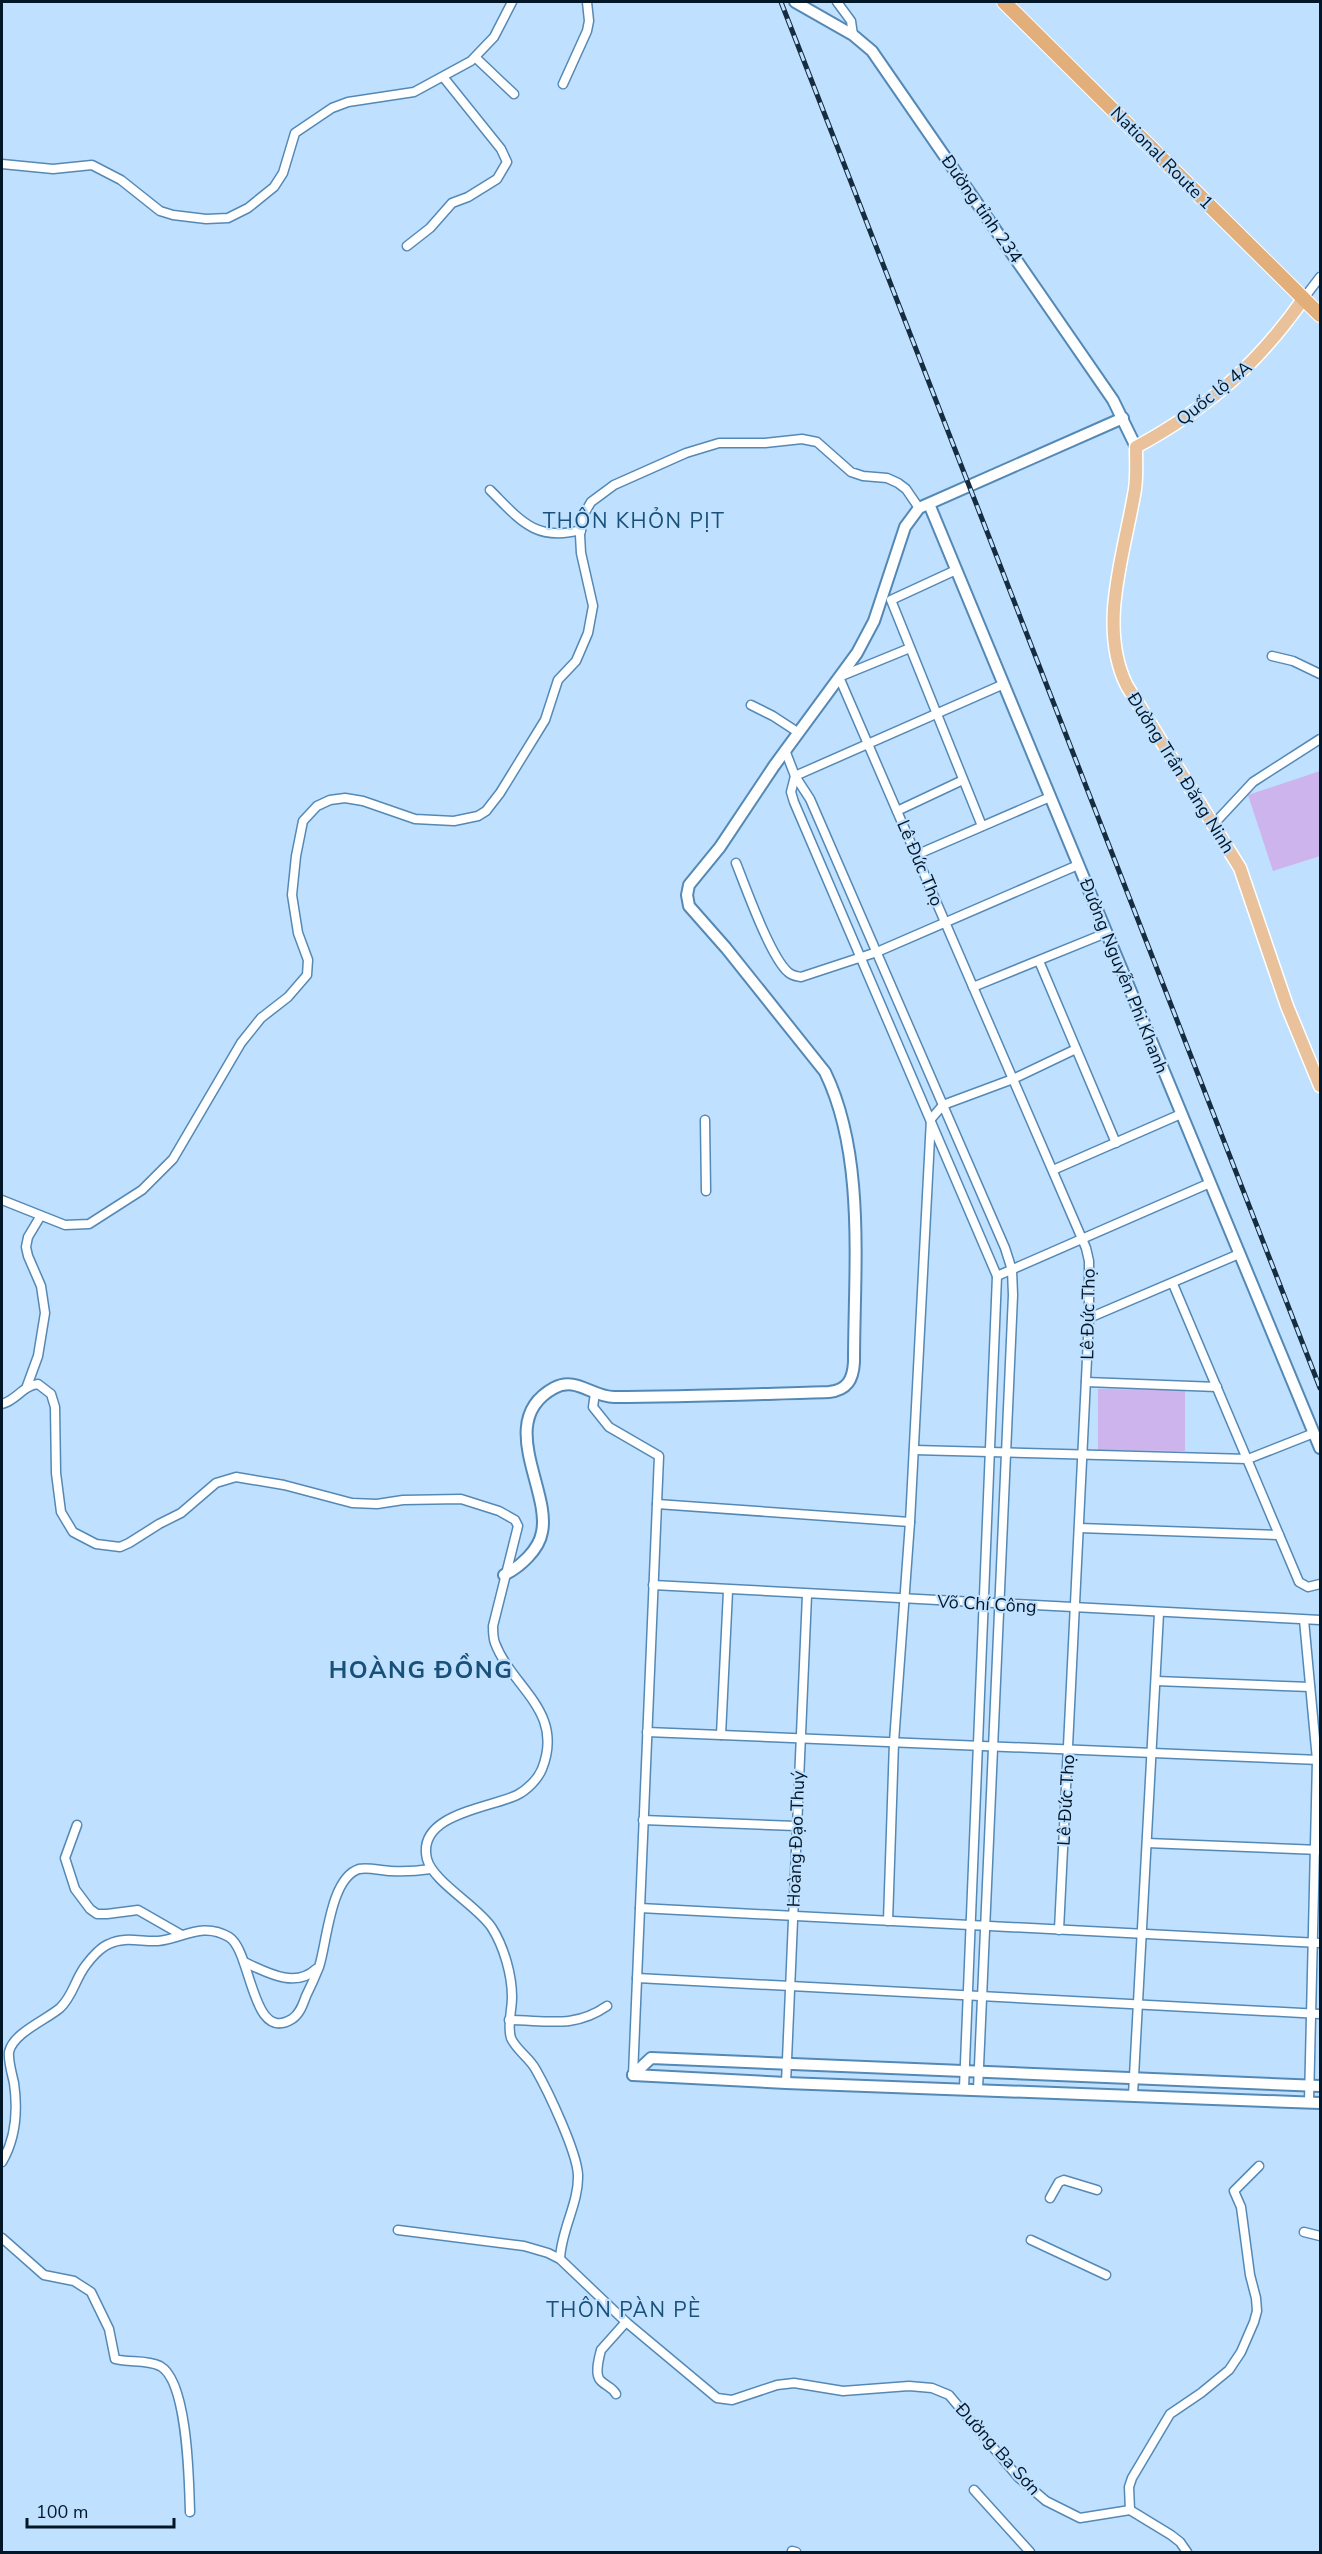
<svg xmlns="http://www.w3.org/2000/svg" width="1322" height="2554" viewBox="0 0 1322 2554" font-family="'Nunito Sans',sans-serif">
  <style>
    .green { fill: #cdb4ec }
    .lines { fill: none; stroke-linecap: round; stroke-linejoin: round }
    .minor-casing { stroke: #5489b6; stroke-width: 11 }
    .tertiary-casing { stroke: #5489b6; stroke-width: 14 }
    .secondary-casing { stroke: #5489b6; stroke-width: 14 }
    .primary-casing { stroke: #fff; stroke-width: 15 }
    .trunk-casing { stroke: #fff; stroke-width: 16 }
    .minor { stroke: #fff; stroke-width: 8 }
    .tertiary { stroke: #fff; stroke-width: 10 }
    .secondary { stroke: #fff; stroke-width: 10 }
    .primary { stroke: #e9c29b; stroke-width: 12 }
    .trunk { stroke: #e2ae7a; stroke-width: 14 }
    .rail-casing { stroke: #162c3f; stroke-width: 5 }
    .rail { stroke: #bfe0fe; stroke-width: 3; stroke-dasharray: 9; stroke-linecap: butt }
    .labels { text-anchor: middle; stroke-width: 4.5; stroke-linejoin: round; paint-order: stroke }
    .street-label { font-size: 18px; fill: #021728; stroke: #bfe0fe }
    .quarter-label { font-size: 21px; letter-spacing: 1.5px; fill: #195079; stroke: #bfe0fe }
    .district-label { font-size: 24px; font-weight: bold; letter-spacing: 1.5px; fill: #195079; stroke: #bfe0fe }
  </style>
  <rect width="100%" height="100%" fill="#bfe0fe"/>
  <g class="green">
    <polygon points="1320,771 1320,856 1273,871 1248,795"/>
    <polygon points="1098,1389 1185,1390 1185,1451 1098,1450"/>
  </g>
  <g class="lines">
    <g class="minor-casing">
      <g id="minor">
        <polyline points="837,2 851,21 853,35"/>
        <polyline points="476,58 514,94"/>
        <polyline points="563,84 587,31 589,21 587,2"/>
        <polyline points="2,164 53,169 92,165 121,180 160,211 173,215 206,219 228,218 248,208 274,187 283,173 295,133 332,108 348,102 414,92 471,61 494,37 512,2"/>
        <polyline points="407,246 430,228 452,203 468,197 497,179 507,162 501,149 444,78"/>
        <polyline points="1304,298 1320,277"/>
        <path d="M490 490C520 520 535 542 581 530"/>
        <polyline points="956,570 891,600 982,826"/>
        <polyline points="910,648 839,677 1086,1248 1089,1261 1089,1318 1059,1930"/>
        <polyline points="1272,656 1293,661 1320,674"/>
        <polyline points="751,705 773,716 799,733"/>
        <polyline points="785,750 795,776 810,799 1005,1248 1012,1270 1013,1295 978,2089"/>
        <polyline points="795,776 791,792 794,802 997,1276 964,2088"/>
        <polyline points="795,776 1004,684"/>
        <polyline points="897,811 963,780"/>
        <polyline points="1212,826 1253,782 1320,739"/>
        <polyline points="916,855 1050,797"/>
        <path d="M736 863C746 888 770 956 788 972 792 976 796 976 801 977L877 952 1078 865"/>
        <polyline points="1039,961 1116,1143"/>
        <polyline points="973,987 1106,933"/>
        <polyline points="705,1120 706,1191"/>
        <polyline points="1053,1170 1181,1114"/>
        <polyline points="2,1200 65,1225 89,1224 142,1190 173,1159 241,1043 261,1018 288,997 307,975 308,960 298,933 292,895 296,856 303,821 317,806 330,800 345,798 363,801 415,819 454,821 478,816 486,811 500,793 545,720 558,680 576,661 588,633 593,606 581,553 580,535 584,514 591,502 614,485 686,453 719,443 765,443 802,439 817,442 851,472 863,476 887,478 898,483 906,489 919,508"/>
        <polyline points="997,1276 1210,1183"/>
        <polyline points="1173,1284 1299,1582 1308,1587 1320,1584"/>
        <polyline points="1089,1318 1239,1254"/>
        <polyline points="1086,1382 1217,1387"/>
        <polyline points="27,1386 38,1356 45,1313 41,1286 28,1256 26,1247 28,1237 40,1217"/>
        <polyline points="595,1393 593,1407 609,1427 659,1456 633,2075"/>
        <path d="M2 1404C17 1400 22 1386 38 1384L51 1394 55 1407 56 1473 61 1512 73 1532 96 1544 120 1547 129 1543 159 1524 181 1513 216 1483 236 1477 284 1485 352 1503 377 1504 403 1500 461 1499 499 1511 515 1520 518 1526 493 1626C493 1631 493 1638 495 1643 512 1688 565 1711 542 1769 538 1779 527 1790 517 1795 490 1808 416 1814 427 1859 433 1882 479 1907 492 1928 504 1947 512 1975 512 1997 512 2011 507 2025 511 2038 516 2050 530 2058 536 2070 548 2091 577 2152 578 2175 579 2203 561 2230 560 2259"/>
        <polyline points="914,1450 1248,1459 1314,1433"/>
        <polyline points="657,1504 910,1522"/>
        <polyline points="1079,1528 1279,1535"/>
        <polyline points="653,1585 1320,1620"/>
        <polyline points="1304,1620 1317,1760 1309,2102"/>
        <polyline points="1156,1681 1310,1687"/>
        <polyline points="647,1732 1320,1760"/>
        <polyline points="721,1735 728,1591"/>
        <polyline points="643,1820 796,1826"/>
        <polyline points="77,1825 65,1858 75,1889 90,1909 97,1914 107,1914 138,1910 180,1934"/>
        <polyline points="1147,1843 1320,1850"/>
        <polyline points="640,1908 1320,1943"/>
        <polyline points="888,1921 894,1742 910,1522 931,1119 943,1105 1013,1079 1076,1049"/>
        <path d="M244 1962C266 1972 295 1989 316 1969"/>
        <polyline points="637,1978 1320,2014"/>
        <path d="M509 2020C546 2020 574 2029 607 2006"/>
        <polyline points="786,2083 807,1595"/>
        <polyline points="1133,2095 1159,1613"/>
        <path d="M2 2162C16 2138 18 2111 14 2083 12 2074 8 2061 9 2052 13 2033 46 2020 60 2008 73 1996 75 1979 86 1965 91 1958 101 1947 109 1944 124 1936 142 1942 158 1941 182 1939 202 1921 229 1937 252 1951 251 2044 292 2019 300 2014 303 2004 306 1996 311 1986 315 1977 319 1967 327 1943 330 1878 359 1869 369 1867 382 1871 391 1871 406 1872 417 1871 431 1869"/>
        <polyline points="1050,2198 1059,2182 1064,2180 1097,2190"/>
        <polyline points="398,2230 524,2246 548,2253 560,2259 626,2322 717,2398 732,2400 777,2385 794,2383 843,2391 909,2386 932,2388 949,2395 1018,2477 1046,2501 1080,2518 1130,2510 1171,2535 1180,2542 1187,2552"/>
        <polyline points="1304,2232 1320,2236"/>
        <path d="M2 2238 44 2275 74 2281 91 2292 109 2329 115 2359C129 2363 146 2359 160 2366 188 2381 189 2482 190 2512"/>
        <polyline points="1031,2240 1106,2275"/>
        <path d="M616 2394C612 2387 606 2386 601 2381 594 2375 599 2358 601 2350L626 2322"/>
        <polyline points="974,2490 1030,2552"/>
        <polyline points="1130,2510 1129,2487 1132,2478 1170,2414 1201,2393 1229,2370 1241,2352 1254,2322 1257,2311 1256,2298 1250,2275 1241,2207 1234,2191 1259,2166"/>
        <polyline points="792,2551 796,2552"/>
      </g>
    </g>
    <g class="tertiary-casing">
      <g id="tertiary">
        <polyline points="929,504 1320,1448"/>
        <path d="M504 1575C520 1567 539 1550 542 1532 551 1490 495 1420 554 1388 576 1376 592 1397 614 1397 686 1397 757 1394 829 1392 847 1390 853 1380 854 1362 854 1270 866 1156 825 1072L726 948 689 906 687 895 689 885 720 847 774 766 857 653 874 621 905 527 919 508 1123 418"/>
        <polyline points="633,2075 651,2058 1320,2086"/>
        <polyline points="633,2075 786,2083 1320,2103"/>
      </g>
    </g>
    <g class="secondary-casing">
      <polyline id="secondary" points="795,2 853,35 872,51 1113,400 1136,447"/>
    </g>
    <g class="primary-casing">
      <path id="primary" d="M1304 298C1257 365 1208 408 1136 447 1136 461 1137 476 1135 489 1125 552 1097 626 1127 686L1240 868 1287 1006 1320 1086"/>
    </g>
    <g class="trunk-casing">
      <polyline id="trunk" points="1004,2 1320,315"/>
    </g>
    <use href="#minor" class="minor"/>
    <use href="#tertiary" class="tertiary"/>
    <use href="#secondary" class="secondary"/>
    <use href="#primary" class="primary"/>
    <use href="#trunk" class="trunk"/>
    <g class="rail-casing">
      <polyline id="rail" points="781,2 1320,1388"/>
    </g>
    <use href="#rail" class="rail"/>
  </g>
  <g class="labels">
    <g class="street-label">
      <text transform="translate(1162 158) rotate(45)" y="6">National Route 1</text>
      <text transform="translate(982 209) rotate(55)" y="6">Đường tỉnh 234</text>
      <text transform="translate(1214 393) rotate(-39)" y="6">Quốc lộ 4A</text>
      <text transform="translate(1181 773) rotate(58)" y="6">Đường Trần Đăng Ninh</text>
      <text transform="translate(920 863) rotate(67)" y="6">Lê Đức Thọ</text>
      <text transform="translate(1124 976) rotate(68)" y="6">Đường Nguyễn Phi Khanh</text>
      <text transform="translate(1088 1314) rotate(-89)" y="6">Lê Đức Thọ</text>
      <text transform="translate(987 1604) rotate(3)" y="6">Võ Chí Công</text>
      <text transform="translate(1066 1800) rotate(-87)" y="6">Lê Đức Thọ</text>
      <text transform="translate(796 1839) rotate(-88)" y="6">Hoàng Đạo Thuý</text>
      <text transform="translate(998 2449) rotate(48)" y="6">Đường Ba Sơn</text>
    </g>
    <g class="quarter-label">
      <text x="634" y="528">THÔN KHỎN PỊT</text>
      <text x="624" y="2317">THÔN PÀN PÈ</text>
    </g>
    <g class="district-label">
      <text x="421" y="1678">HOÀNG ĐỒNG</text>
    </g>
  </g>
  <rect width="1322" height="2554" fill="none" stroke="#021728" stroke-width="6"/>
  <path d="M27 2518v9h147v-9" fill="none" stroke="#021728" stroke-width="3"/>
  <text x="36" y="2518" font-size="18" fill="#021728" stroke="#bfe0fe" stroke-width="4.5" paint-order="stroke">100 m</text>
</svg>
